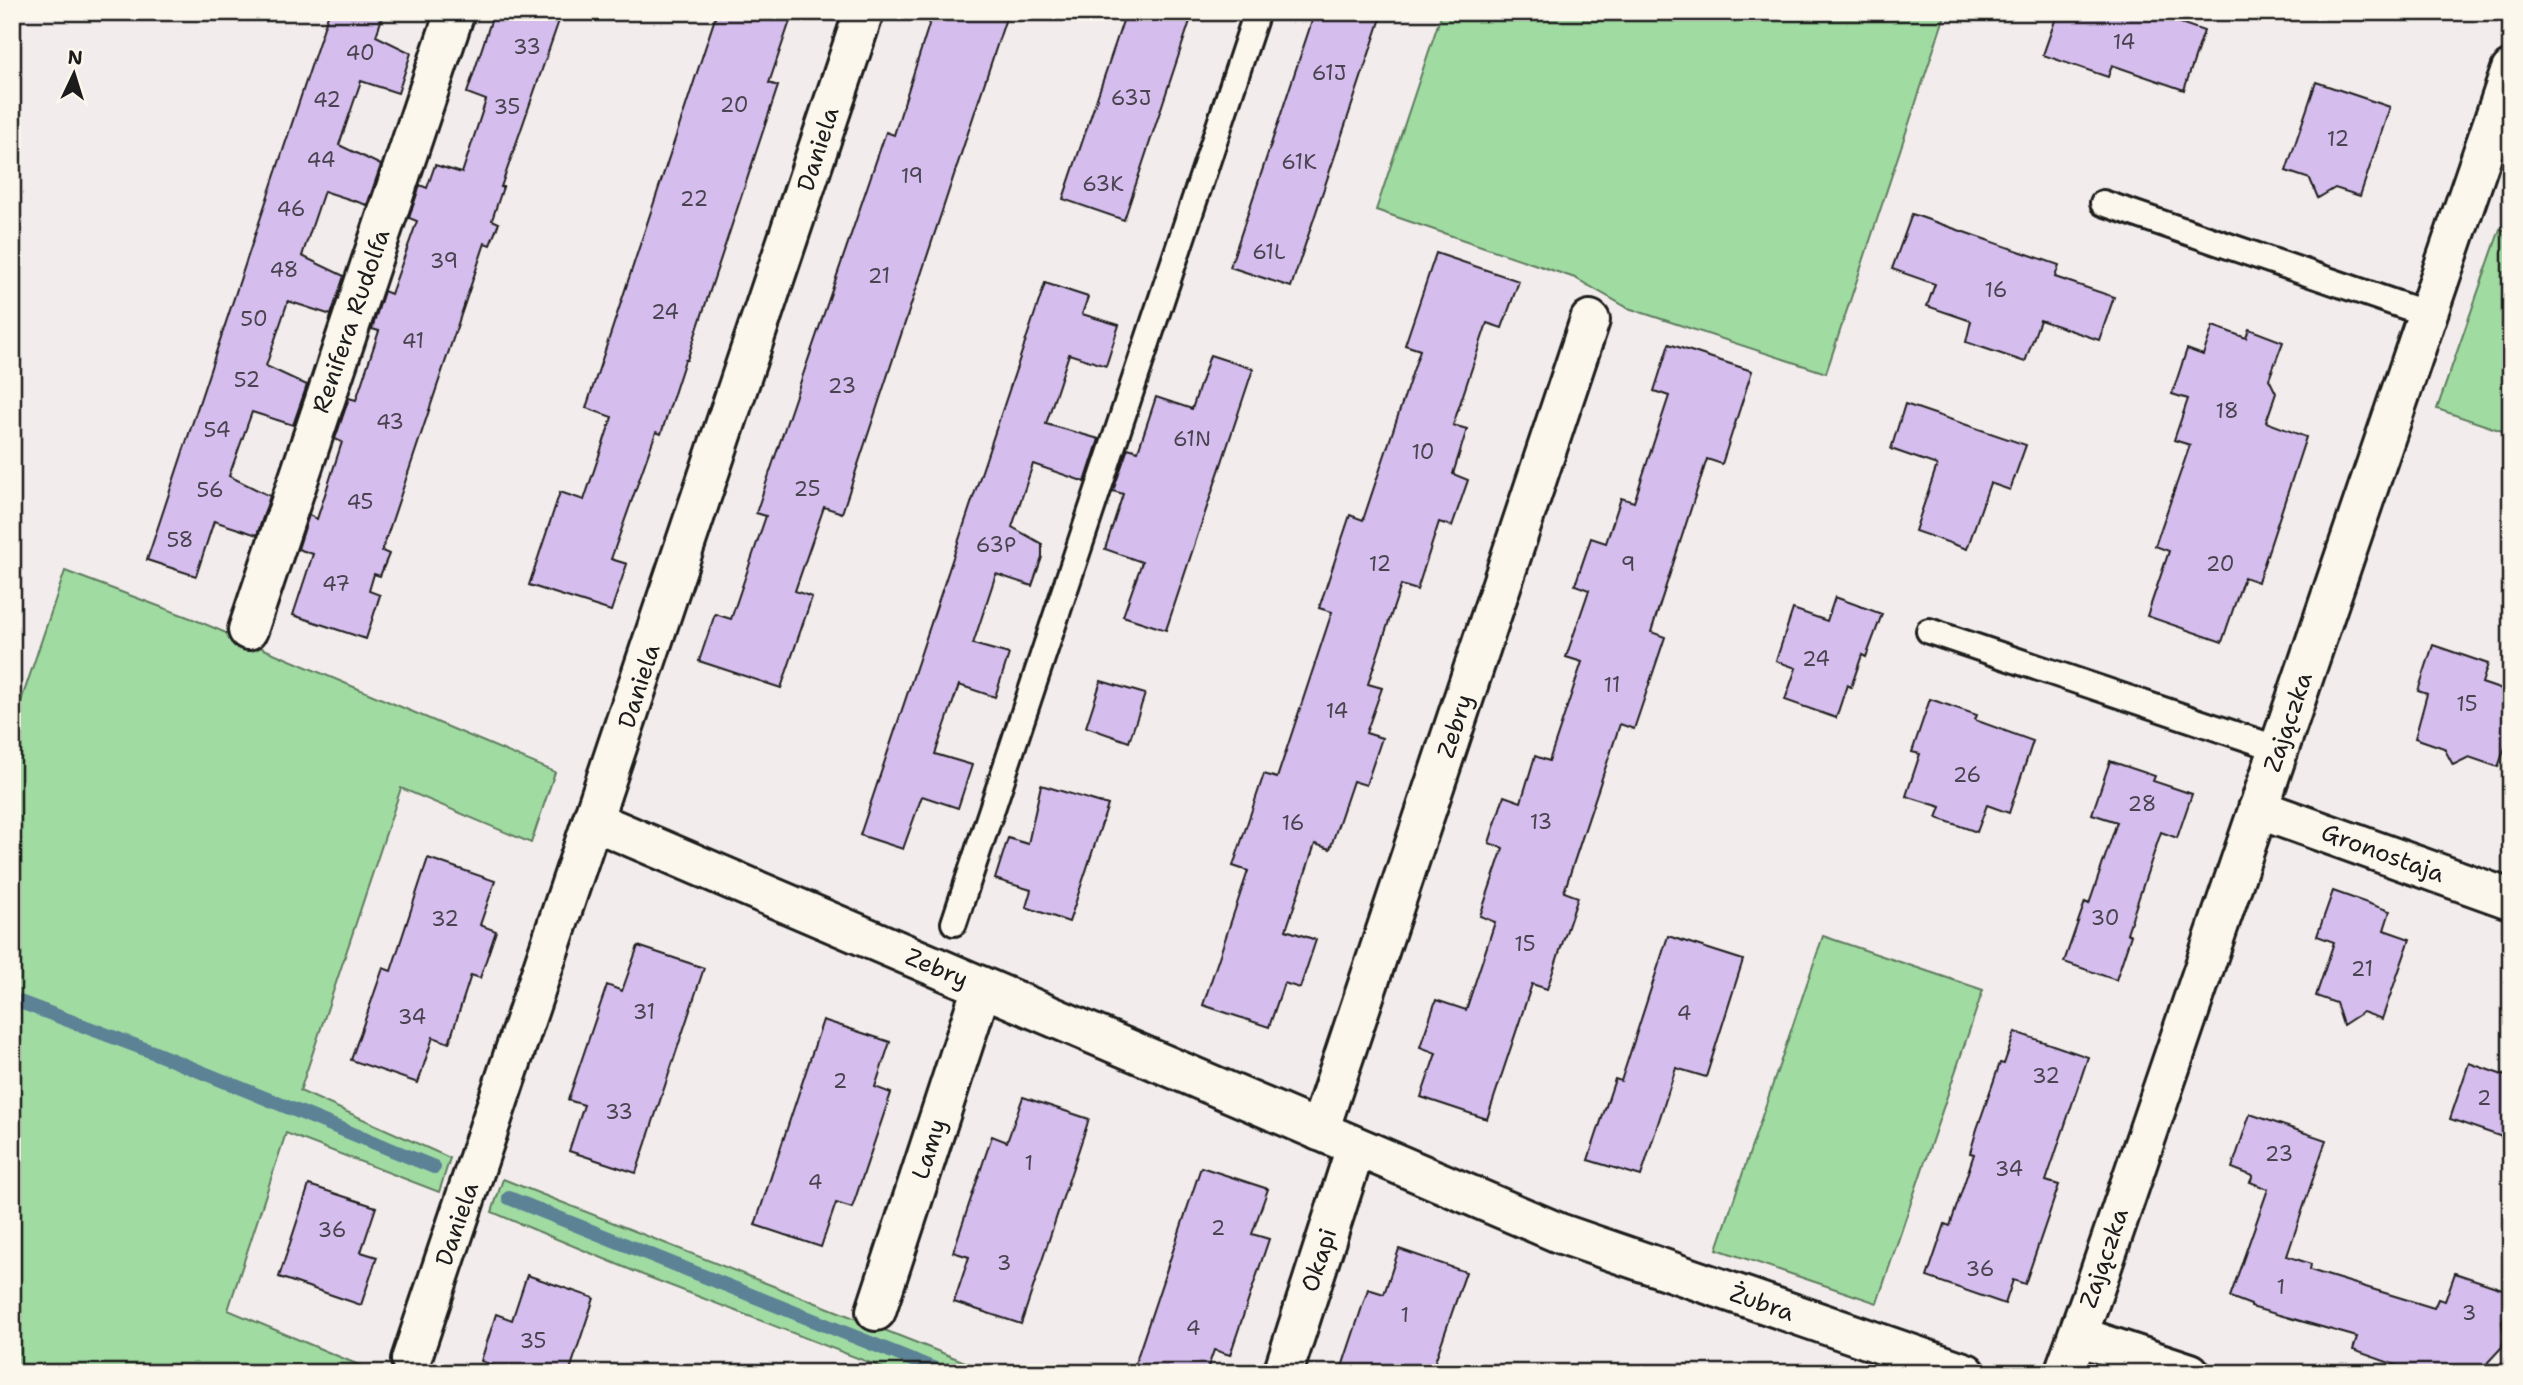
<svg xmlns="http://www.w3.org/2000/svg" width="2523" height="1385" viewBox="0 0 2523 1385" font-family="'Shantell Sans',sans-serif">
  <style>
    .green { fill: #a0dba2; stroke: #5e7c5f; stroke-width: 2 }
    .lines { fill: none; stroke-linecap: round; stroke-linejoin: round }
    .stream { stroke: #5b8295; stroke-width: 14 }
    .building { fill: #d5beee; stroke: #1c1c1c; stroke-width: 2 }
    .lane-casing { stroke: #1c1c1c; stroke-width: 30 }
    .street-casing { stroke: #1c1c1c; stroke-width: 44 }
    .lane { stroke: #fbf7ec; stroke-width: 24 }
    .street { stroke: #fbf7ec; stroke-width: 38 }
    .labels { text-anchor: middle; stroke-width: 5; stroke-linejoin: round; paint-order: stroke }
    .number-label { font-size: 21px; fill: #4a4450 }
    .street-label { font-size: 24px; fill: #1c1c1c; stroke: #fbf7ec }
  </style>
  <rect width="100%" height="100%" fill="#f3ecec"/>
  <filter id="ink" filterUnits="userSpaceOnUse"><feTurbulence type="fractalNoise" baseFrequency=".0143" numOctaves="2"/><feDisplacementMap in="SourceGraphic" scale="14" xChannelSelector="R" yChannelSelector="G"/><feConvolveMatrix kernelMatrix="1 2 1 2 8 2 1 2 1" color-interpolation-filters="sRGB"/></filter>
  <g filter="url(#ink)">
    <g class="green">
      <polygon points="1442,12 1946,12 1826,373 1628,308 1575,278 1376,210"/>
      <polygon points="2500,229 2511,232 2511,434 2437,409"/>
      <polygon points="65,571 193,619 555,772 531,843 401,788 300,1091 450,1158 439,1192 286,1133 228,1310 378,1373 12,1373 12,728"/>
      <polygon points="1823,936 1983,990 1877,1303 1717,1249"/>
      <polygon points="503,1179 993,1373 896,1373 643,1275 492,1212"/>
    </g>
    <g class="lines">
      <g class="stream">
        <polyline points="12,999 150,1051 434,1167"/>
        <polyline points="509,1198 945,1373"/>
      </g>
    </g>
    <g class="building">
      <polygon points="329,12 384,12 376,36 411,53 398,93 361,81 339,145 381,165 367,205 324,191 302,256 344,276 331,315 288,301 266,366 307,385 293,425 252,412 229,476 270,496 257,535 214,521 196,576 147,560"/>
      <polygon points="494,12 562,12 501,187 503,187 492,220 499,223 490,245 485,243 382,551 389,554 380,576 374,574 369,591 380,595 366,639 293,615 313,554 298,549 309,515 317,519 342,442 335,439 349,398 356,400 379,331 372,329 384,291 391,294 417,221 409,218 420,185 427,188 435,165 462,173 486,100 467,93"/>
      <polygon points="717,12 793,12 769,83 778,86 687,360 685,360 661,434 656,432 611,559 627,564 611,611 529,585 560,492 584,500 612,417 586,408"/>
      <polygon points="933,12 1008,12 842,513 824,507 795,591 812,597 781,688 699,661 715,614 731,619 766,516 756,513 779,445 886,132 894,135"/>
      <polygon points="1126,12 1193,12 1124,220 1063,199"/>
      <polygon points="1315,12 1383,12 1291,287 1230,267"/>
      <polygon points="2058,12 2149,12 2204,31 2184,90 2112,65 2108,77 2043,55"/>
      <polygon points="2316,82 2390,107 2360,196 2335,188 2318,198 2310,179 2286,171"/>
      <polygon points="1912,214 2059,265 2055,277 2114,297 2099,340 2040,320 2025,362 1966,342 1971,321 1927,306 1935,284 1892,269"/>
      <polygon points="1436,253 1519,281 1502,328 1487,323 1453,425 1467,429 1453,474 1468,480 1452,526 1439,522 1417,590 1401,585 1368,684 1382,688 1366,733 1382,738 1366,785 1353,781 1330,849 1315,844 1286,930 1316,940 1300,988 1284,983 1269,1027 1203,1005 1248,871 1233,866 1264,774 1277,778 1332,612 1319,608 1350,515 1363,520 1420,350 1405,345"/>
      <polygon points="1045,283 1088,297 1082,314 1119,325 1106,366 1069,354 1046,424 1099,439 1085,482 1033,464 1012,527 1042,544 1042,557 1032,586 996,574 973,644 1009,654 995,697 959,685 935,754 972,765 958,808 922,796 903,849 860,835"/>
      <polygon points="2213,326 2246,338 2249,329 2283,342 2269,379 2276,393 2266,422 2306,437 2258,582 2244,577 2222,642 2147,616 2169,551 2155,546 2190,445 2174,440 2188,399 2172,394 2187,349 2203,355"/>
      <polygon points="1669,344 1752,371 1722,464 1707,459 1651,632 1665,637 1634,729 1620,724 1564,892 1578,897 1547,989 1532,984 1487,1119 1421,1097 1436,1053 1420,1047 1436,1000 1466,1010 1495,922 1480,916 1503,848 1489,843 1504,796 1521,802 1535,756 1549,761 1582,662 1566,657 1589,590 1575,585 1591,538 1606,543 1621,498 1634,502 1669,396 1654,391"/>
      <polygon points="1210,355 1253,369 1166,630 1123,616 1142,562 1105,549 1123,494 1113,491 1128,448 1138,451 1156,397 1192,409"/>
      <polygon points="1905,404 2026,445 2010,490 1990,483 1967,549 1915,531 1937,465 1891,449"/>
      <polygon points="1835,597 1882,614 1866,657 1862,655 1851,687 1847,685 1836,718 1785,700 1796,668 1776,661 1793,609 1827,621"/>
      <polygon points="2433,645 2488,664 2482,683 2511,693 2511,731 2498,767 2469,757 2453,765 2444,748 2415,738 2427,694 2418,691"/>
      <polygon points="1101,681 1145,694 1129,742 1086,727"/>
      <polygon points="1930,699 1977,715 1975,720 2033,741 2009,813 1987,805 1977,832 1937,818 1941,807 1906,796 1920,754 1912,752"/>
      <polygon points="2110,761 2155,776 2153,781 2192,794 2177,838 2161,832 2127,933 2131,935 2116,980 2064,962 2085,902 2089,904 2117,822 2092,814"/>
      <polygon points="1041,785 1108,805 1069,922 1026,907 1031,890 995,879 1008,838 1028,844"/>
      <polygon points="428,858 495,881 480,925 496,931 480,978 471,975 449,1043 433,1037 418,1083 351,1060 383,968 391,971"/>
      <polygon points="2333,891 2390,911 2384,930 2410,939 2382,1019 2363,1012 2343,1025 2336,1003 2316,996 2334,942 2317,936"/>
      <polygon points="1668,936 1743,960 1706,1077 1676,1068 1641,1176 1588,1160 1615,1079 1621,1081"/>
      <polygon points="638,946 704,968 636,1173 569,1151 584,1105 568,1100 607,985 622,991"/>
      <polygon points="823,1020 890,1042 875,1087 891,1093 852,1208 836,1203 821,1247 755,1225"/>
      <polygon points="2015,1032 2088,1057 2046,1181 2059,1185 2025,1284 2013,1280 2005,1304 1927,1277 1945,1224 1950,1226 1974,1154 1970,1153 1977,1129 2000,1063 2004,1064"/>
      <polygon points="2469,1063 2511,1078 2511,1140 2450,1119"/>
      <polygon points="1023,1097 1089,1119 1021,1324 954,1302 969,1257 953,1252 992,1136 1007,1142"/>
      <polygon points="2250,1114 2326,1140 2287,1256 2311,1264 2310,1270 2434,1308 2438,1299 2445,1301 2455,1273 2511,1292 2502,1322 2504,1337 2502,1347 2488,1362 2485,1373 2418,1373 2353,1350 2357,1337 2251,1307 2251,1305 2230,1297 2268,1189 2250,1182 2253,1176 2232,1168"/>
      <polygon points="1201,1167 1268,1189 1252,1234 1269,1239 1230,1355 1214,1350 1206,1373 1132,1373"/>
      <polygon points="309,1185 376,1207 361,1252 377,1257 361,1305 279,1277"/>
      <polygon points="1399,1249 1466,1272 1431,1373 1340,1373 1368,1289 1384,1294"/>
      <polygon points="527,1275 594,1298 569,1373 514,1373 481,1361 496,1314 512,1320"/>
    </g>
    <g class="lines">
      <g class="lane-casing">
        <g id="lane">
          <polyline points="2103,203 2427,314"/>
          <polyline points="1929,631 2279,749"/>
          <polyline points="954,923 1257,12"/>
        </g>
      </g>
      <g class="street-casing">
        <g id="street">
          <polyline points="248,630 455,12"/>
          <polyline points="2258,809 2507,898"/>
          <polyline points="594,821 1559,1233 1966,1373"/>
          <polyline points="1319,1131 1590,320"/>
          <polyline points="876,1311 982,987"/>
          <polyline points="2078,1336 2190,1373"/>
          <polyline points="411,1360 864,12"/>
          <polyline points="1283,1373 1356,1147"/>
          <polyline points="2064,1373 2095,1287 2511,70"/>
        </g>
      </g>
      <use href="#lane" class="lane"/>
      <use href="#street" class="street"/>
    </g>
  </g>
  <g class="labels">
    <g class="number-label">
      <text x="2124" y="49">14</text>
      <text x="527" y="54">33</text>
      <text x="360" y="60">40</text>
      <text x="1329" y="80">61J</text>
      <text x="1131" y="105">63J</text>
      <text x="327" y="107">42</text>
      <text x="734" y="112">20</text>
      <text x="507" y="114">35</text>
      <text x="2338" y="146">12</text>
      <text x="321" y="167">44</text>
      <text x="1299" y="169">61K</text>
      <text x="912" y="183">19</text>
      <text x="1103" y="191">63K</text>
      <text x="694" y="206">22</text>
      <text x="291" y="216">46</text>
      <text x="1269" y="259">61L</text>
      <text x="444" y="268">39</text>
      <text x="284" y="277">48</text>
      <text x="879" y="283">21</text>
      <text x="1996" y="297">16</text>
      <text x="665" y="319">24</text>
      <text x="254" y="326">50</text>
      <text x="413" y="348">41</text>
      <text x="247" y="387">52</text>
      <text x="842" y="393">23</text>
      <text x="2227" y="418">18</text>
      <text x="390" y="429">43</text>
      <text x="217" y="437">54</text>
      <text x="1192" y="446">61N</text>
      <text x="1423" y="459">10</text>
      <text x="807" y="496">25</text>
      <text x="210" y="497">56</text>
      <text x="360" y="509">45</text>
      <text x="180" y="547">58</text>
      <text x="996" y="552">63P</text>
      <text x="1380" y="571">12</text>
      <text x="1628" y="571">9</text>
      <text x="2220" y="571">20</text>
      <text x="336" y="591">47</text>
      <text x="1816" y="666">24</text>
      <text x="1612" y="692">11</text>
      <text x="2467" y="711">15</text>
      <text x="1337" y="718">14</text>
      <text x="1967" y="782">26</text>
      <text x="2142" y="811">28</text>
      <text x="1541" y="829">13</text>
      <text x="1293" y="830">16</text>
      <text x="2105" y="925">30</text>
      <text x="445" y="926">32</text>
      <text x="1525" y="951">15</text>
      <text x="2362" y="976">21</text>
      <text x="644" y="1019">31</text>
      <text x="1684" y="1020">4</text>
      <text x="412" y="1024">34</text>
      <text x="2046" y="1083">32</text>
      <text x="840" y="1088">2</text>
      <text x="2484" y="1105">2</text>
      <text x="619" y="1119">33</text>
      <text x="2279" y="1161">23</text>
      <text x="1029" y="1170">1</text>
      <text x="2009" y="1176">34</text>
      <text x="815" y="1189">4</text>
      <text x="1218" y="1235">2</text>
      <text x="332" y="1237">36</text>
      <text x="1004" y="1270">3</text>
      <text x="1980" y="1276">36</text>
      <text x="2281" y="1294">1</text>
      <text x="2469" y="1320">3</text>
      <text x="1405" y="1322">1</text>
      <text x="1193" y="1335">4</text>
      <text x="533" y="1348">35</text>
    </g>
    <g class="street-label">
      <text transform="translate(818 149) rotate(-72)" y="8">Daniela</text>
      <text transform="translate(351 321) rotate(-71)" y="8">Renifera Rudolfa</text>
      <text transform="translate(639 686) rotate(-72)" y="8">Daniela</text>
      <text transform="translate(2288 722) rotate(-71)" y="8">Zajączka</text>
      <text transform="translate(1455 726) rotate(-72)" y="8">Zebry</text>
      <text transform="translate(2383 853) rotate(20)" y="8">Gronostaja</text>
      <text transform="translate(937 968) rotate(23)" y="8">Zebry</text>
      <text transform="translate(929 1149) rotate(-72)" y="8">Lamy</text>
      <text transform="translate(457 1224) rotate(-71)" y="8">Daniela</text>
      <text transform="translate(2104 1258) rotate(-71)" y="8">Zajączka</text>
      <text transform="translate(1319 1260) rotate(-72)" y="8">Okapi</text>
      <text transform="translate(1762 1303) rotate(19)" y="8">Żubra</text>
    </g>
  </g>
  <rect width="2523" height="1385" fill="none" stroke="#fbf7ec" stroke-width="42"/>
  <rect x="21" y="21" width="2481" height="1343" fill="none" stroke="#1c1c1c" stroke-width="2.5" filter="url(#ink)"/>
  <g transform="translate(74 74) rotate(4)" stroke="#fbf7ec" stroke-width="5" paint-order="stroke">
  <path d="M0-5L12 26L0 18L-12 26Z" fill="#1c1c1c"/>
  <text y="-10" font-size="19" font-weight="bold" text-anchor="middle" fill="#1c1c1c">N</text>
  </g>
</svg>
